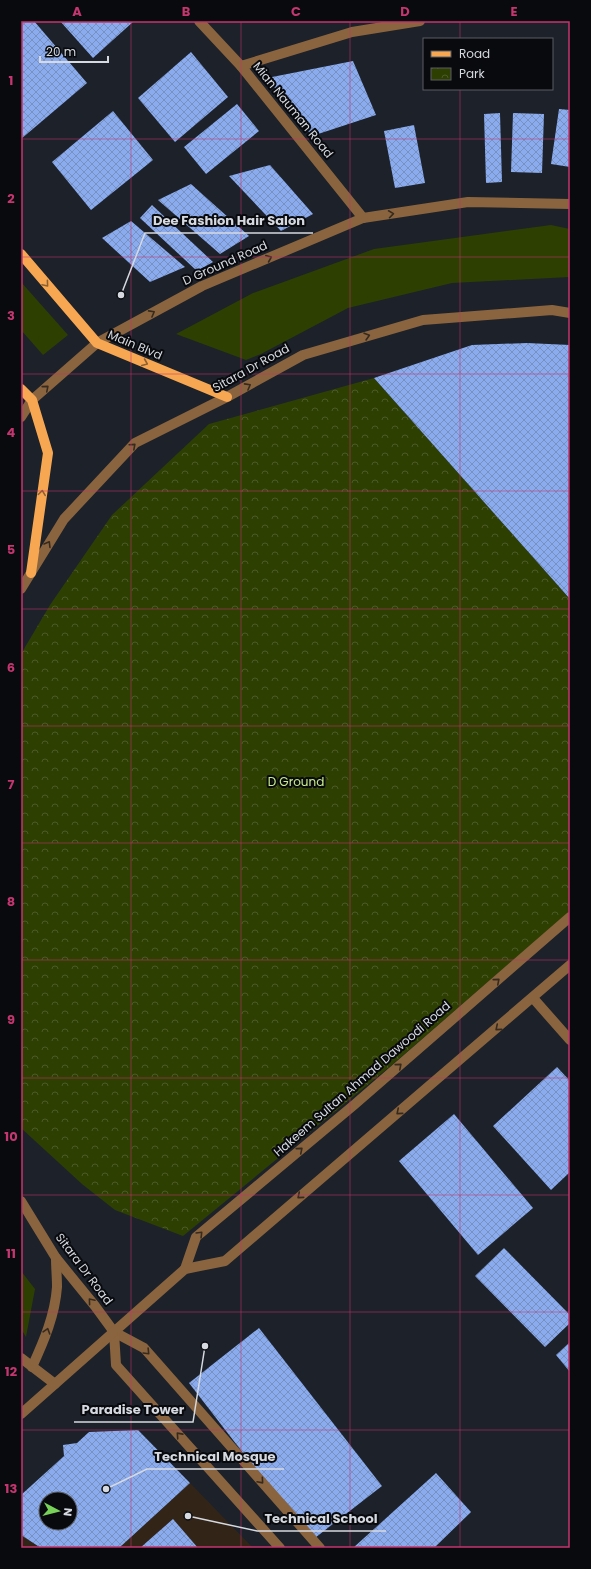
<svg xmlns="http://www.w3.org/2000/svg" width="591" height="1569" viewBox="0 0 591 1569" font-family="Poppins,sans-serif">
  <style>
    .education { fill: #322518 }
    .grass { fill: #2e3f02 }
    .park { fill: url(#park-crowns) }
    .building { fill: url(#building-cross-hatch); fill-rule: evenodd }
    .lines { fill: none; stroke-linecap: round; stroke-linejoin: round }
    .minor { stroke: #8a643e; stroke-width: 10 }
    .major { stroke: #f7a751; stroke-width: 10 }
    .oneway { stroke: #362a1f }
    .oneway2 { stroke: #8b6033 }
    .grid { fill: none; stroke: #c5356f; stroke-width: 1; stroke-opacity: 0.55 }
    .labels { text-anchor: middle; stroke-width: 4; stroke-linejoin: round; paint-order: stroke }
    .street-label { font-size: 12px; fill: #d6d9e0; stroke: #080a0e }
    .park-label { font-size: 12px; fill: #c9ed89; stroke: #080a0e }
    .leader { fill: none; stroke: #d6d9e0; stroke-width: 1.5 }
    .callout-dot { fill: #d6d9e0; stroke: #080a0e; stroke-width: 1.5 }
    .callout-label { font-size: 13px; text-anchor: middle; font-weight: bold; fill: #d6d9e0; stroke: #080a0e; stroke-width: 4; stroke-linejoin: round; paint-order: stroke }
    .neatline { fill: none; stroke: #c5356f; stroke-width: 1.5 }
    .grid-label { font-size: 13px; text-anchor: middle; font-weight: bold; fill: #c5356f }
  </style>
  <defs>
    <pattern id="park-crowns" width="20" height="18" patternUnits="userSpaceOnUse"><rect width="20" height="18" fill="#2e3f02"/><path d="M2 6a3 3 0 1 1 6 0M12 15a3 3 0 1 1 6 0" fill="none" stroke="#4c5a27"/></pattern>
    <pattern id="building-cross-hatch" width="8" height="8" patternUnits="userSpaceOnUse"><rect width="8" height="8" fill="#8aabed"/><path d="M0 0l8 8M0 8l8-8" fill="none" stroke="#7890c2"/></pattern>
  </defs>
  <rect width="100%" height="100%" fill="#1c212a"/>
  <g class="education">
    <polygon points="190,1483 253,1548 119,1548"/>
    <polygon points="21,1535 41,1548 21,1548"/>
  </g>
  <g class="grass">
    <polygon points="551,225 570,229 570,277 452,283 348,308 261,354 246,360 176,334 253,293 374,249"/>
    <polygon points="21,282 68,335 43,355 21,330"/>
    <polygon points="21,1271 35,1289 26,1337 21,1329"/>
  </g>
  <polygon class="park" points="374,378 570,599 570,911 393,1064 183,1236 115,1210 82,1184 21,1128 21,654 50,605 112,515 209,424"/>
  <g class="building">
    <polygon points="21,21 34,21 87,83 21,139"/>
    <polygon points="60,21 134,21 93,58"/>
    <polygon points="191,52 228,97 175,142 138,98"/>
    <polygon points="353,61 376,115 312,136 267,78"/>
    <polygon points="237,104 259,131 206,174 184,147"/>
    <polygon points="559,109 570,110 570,167 551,164"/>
    <polygon points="113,111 153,160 91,210 52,162"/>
    <polygon points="500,113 502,182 486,183 484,114"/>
    <polygon points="513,113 544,114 542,173 511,172"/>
    <polygon points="414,125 425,183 395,188 384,131"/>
    <polygon points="270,165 313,214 281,231 229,176"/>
    <polygon points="191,184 249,236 220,254 158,200"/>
    <polygon points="152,205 213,262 197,271 140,218"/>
    <polygon points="131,221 185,267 150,282 102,238"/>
    <polygon points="527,343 570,345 570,599 374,378 472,345"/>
    <polygon points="557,1067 570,1081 570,1172 551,1190 493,1126"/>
    <polygon points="454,1114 533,1208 478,1255 399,1161"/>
    <polygon points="504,1248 570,1315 570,1323 545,1347 475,1276"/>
    <polygon points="259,1328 382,1486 311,1541 189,1383"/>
    <polygon points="570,1342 570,1372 556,1355"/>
    <path d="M138 1430 190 1483 119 1548H41L21 1535V1495L64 1456 63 1445 77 1443 89 1432ZM46 1499H70V1523H46Z"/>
    <polygon points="436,1473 471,1512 434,1548 353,1548"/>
    <polygon points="173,1519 198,1548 140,1548"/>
  </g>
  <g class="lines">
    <g class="minor">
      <polyline points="199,21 241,66 363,218"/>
      <polyline points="241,66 352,32 420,21"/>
      <polyline points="21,417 32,400 97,343 202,286 363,218 468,202 570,204"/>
      <polyline points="21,589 64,519 135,443 227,397 303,355 423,320 552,310 570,313"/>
      <polyline points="533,998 570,1040"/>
      <polyline points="21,1201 56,1258 95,1306 114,1332 144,1348 320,1548"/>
      <polyline points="185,1269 196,1237 354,1105 570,917"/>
      <polyline points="114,1332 116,1365 280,1548"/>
      <polyline points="21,1358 55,1384"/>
      <path d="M32 1367C44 1341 55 1315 57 1287 57 1277 56 1268 56 1258"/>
      <polyline points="21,1414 185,1269 225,1261 570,965"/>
    </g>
    <g class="major">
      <polyline points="21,254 97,343 227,397"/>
      <polyline points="21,389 32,400 48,453 31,573"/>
    </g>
  </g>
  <defs><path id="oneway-chevron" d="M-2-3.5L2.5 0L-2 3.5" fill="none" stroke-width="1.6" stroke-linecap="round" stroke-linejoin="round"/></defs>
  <g class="oneway">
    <use href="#oneway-chevron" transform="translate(391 214) rotate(-8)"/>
    <use href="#oneway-chevron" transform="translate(269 258) rotate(-23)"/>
    <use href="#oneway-chevron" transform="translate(152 313) rotate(-29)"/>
    <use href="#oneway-chevron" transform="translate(367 336) rotate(-16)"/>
    <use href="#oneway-chevron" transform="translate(248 386) rotate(-29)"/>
    <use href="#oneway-chevron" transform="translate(46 388) rotate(-41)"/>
    <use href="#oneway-chevron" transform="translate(133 446) rotate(-42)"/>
    <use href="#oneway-chevron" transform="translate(48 544) rotate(-59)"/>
    <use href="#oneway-chevron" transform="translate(497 981) rotate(-41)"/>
    <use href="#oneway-chevron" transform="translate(498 1028) rotate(140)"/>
    <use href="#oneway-chevron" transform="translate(399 1066) rotate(-41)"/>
    <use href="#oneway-chevron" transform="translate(399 1112) rotate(140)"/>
    <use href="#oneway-chevron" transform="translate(300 1150) rotate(-40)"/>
    <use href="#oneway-chevron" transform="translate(300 1196) rotate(140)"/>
    <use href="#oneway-chevron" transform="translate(200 1234) rotate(-45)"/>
    <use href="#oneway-chevron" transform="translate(91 1301) rotate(-130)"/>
    <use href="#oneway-chevron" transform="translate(47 1331) rotate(-73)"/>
    <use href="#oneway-chevron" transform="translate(147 1352) rotate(46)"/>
    <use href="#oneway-chevron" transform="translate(179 1435) rotate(-132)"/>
    <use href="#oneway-chevron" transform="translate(261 1481) rotate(49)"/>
  </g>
  <g class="oneway2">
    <use href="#oneway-chevron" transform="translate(46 284) rotate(50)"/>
    <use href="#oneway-chevron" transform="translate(145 363) rotate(23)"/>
    <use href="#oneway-chevron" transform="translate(42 493) rotate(-82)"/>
  </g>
  <path class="grid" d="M131 21V1548M241 21V1548M350 21V1548M460 21V39M460 89V1548M21 139H570M21 257H570M21 374H570M21 491H570M21 609H570M21 726H570M21 843H570M21 960H570M21 1078H570M21 1195H570M21 1312H570M21 1430H570"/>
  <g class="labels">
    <g class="street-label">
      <text transform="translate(293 110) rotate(51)" y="4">Mian Nauman Road</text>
      <text transform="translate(225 263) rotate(-24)" y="4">D Ground Road</text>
      <text transform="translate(135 345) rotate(23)" y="4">Main Blvd</text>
      <text transform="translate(251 368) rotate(-29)" y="4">Sitara Dr Road</text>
      <text transform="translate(362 1079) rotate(-41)" y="4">Hakeem Sultan Ahmad Dawoodi Road</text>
      <text transform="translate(84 1269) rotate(53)" y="4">Sitara Dr Road</text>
    </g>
    <g class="park-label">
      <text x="296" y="786">D Ground</text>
    </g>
  </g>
  <path class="leader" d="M121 295L145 233H313M205 1346L193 1422H74M106 1489L147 1469H284M188 1516L257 1531H386"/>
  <g class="callout-dot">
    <circle cx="121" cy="295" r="4"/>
    <circle cx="205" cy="1346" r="4"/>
    <circle cx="106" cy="1489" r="4"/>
    <circle cx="188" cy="1516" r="4"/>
  </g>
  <g class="callout-label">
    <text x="229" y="225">Dee Fashion Hair Salon</text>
    <text x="133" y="1414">Paradise Tower</text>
    <text x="215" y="1461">Technical Mosque</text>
    <text x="321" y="1523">Technical School</text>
  </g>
  <rect width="591" height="1569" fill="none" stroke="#080a0e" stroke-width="44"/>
  <rect x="423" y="38" width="130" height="52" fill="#080a0e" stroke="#5a5d62"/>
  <rect x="431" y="51" width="20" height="6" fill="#f7a751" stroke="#5a5d62"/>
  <text x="459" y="58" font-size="12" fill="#d6d9e0">Road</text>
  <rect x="431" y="68" width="20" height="12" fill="url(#park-crowns)" stroke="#5a5d62"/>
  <text x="459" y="78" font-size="12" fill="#d6d9e0">Park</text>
  <g transform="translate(58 1511) rotate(97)"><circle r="19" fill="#080a0e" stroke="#5a5d62"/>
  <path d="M0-3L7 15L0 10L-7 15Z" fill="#78d158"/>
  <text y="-6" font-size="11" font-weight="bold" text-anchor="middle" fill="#d6d9e0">N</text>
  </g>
  <path d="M40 56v6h68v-6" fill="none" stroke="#d6d9e0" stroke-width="2"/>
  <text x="46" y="56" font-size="12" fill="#d6d9e0" stroke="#080a0e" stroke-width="3" paint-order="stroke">20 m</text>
  <rect x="22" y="22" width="547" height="1525" class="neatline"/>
  <g class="grid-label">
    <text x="77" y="16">A</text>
    <text x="186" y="16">B</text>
    <text x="296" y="16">C</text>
    <text x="405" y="16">D</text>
    <text x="514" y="16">E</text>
    <text x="11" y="85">1</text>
    <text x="11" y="203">2</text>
    <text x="11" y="320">3</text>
    <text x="11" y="437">4</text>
    <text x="11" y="554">5</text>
    <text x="11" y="672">6</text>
    <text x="11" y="789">7</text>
    <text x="11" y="906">8</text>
    <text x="11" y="1024">9</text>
    <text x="11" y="1141">10</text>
    <text x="11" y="1258">11</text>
    <text x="11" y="1376">12</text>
    <text x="11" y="1493">13</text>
  </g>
</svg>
